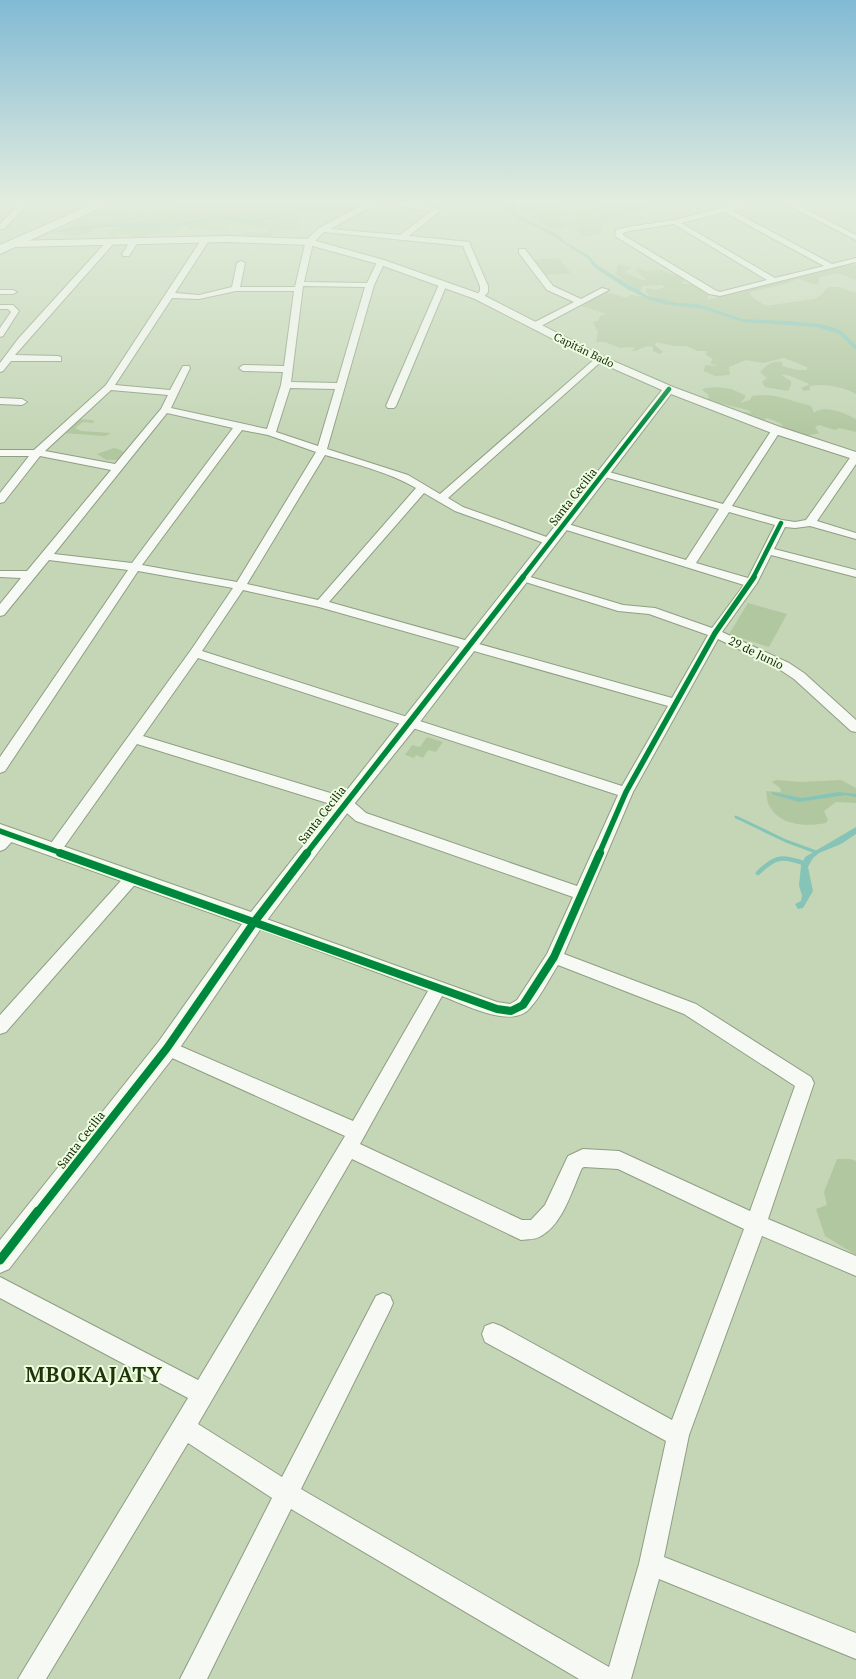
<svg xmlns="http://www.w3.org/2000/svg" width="856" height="1679" viewBox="0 0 856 1679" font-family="'PT Serif',serif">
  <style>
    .green { fill: #b1c7a0 }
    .water { fill: #86c4b8 }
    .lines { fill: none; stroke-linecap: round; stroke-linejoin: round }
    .stream-far1 { stroke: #86c4b8; stroke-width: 3 }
    .stream { stroke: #86c4b8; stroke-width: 4.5 }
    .minor-casing { stroke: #909e84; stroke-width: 2 }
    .tertiary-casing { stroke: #909e84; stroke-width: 2 }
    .trunk-casing { stroke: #909e84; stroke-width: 2 }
    .minor { fill: #f6f9f4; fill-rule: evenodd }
    .tertiary { fill: #f6f9f4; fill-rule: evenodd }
    .trunk { fill: #f6f9f4; fill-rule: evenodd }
    .cycleway-far3-casing { stroke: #eeffe1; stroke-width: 6 }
    .cycleway-far2-casing { stroke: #eeffe1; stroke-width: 8 }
    .cycleway-far1-casing { stroke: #eeffe1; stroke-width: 11 }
    .cycleway-casing { stroke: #eeffe1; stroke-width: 12 }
    .cycleway-far3 { stroke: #00873e; stroke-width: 4.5 }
    .cycleway-far2 { stroke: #00873e; stroke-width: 5.5 }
    .cycleway-far1 { stroke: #00873e; stroke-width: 8 }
    .cycleway { stroke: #00873e; stroke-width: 9 }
    .labels { text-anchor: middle; stroke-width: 4; stroke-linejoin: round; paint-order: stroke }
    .far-street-label { font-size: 11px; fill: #1a260f; stroke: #eeffe1 }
    .street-label { font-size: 12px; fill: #1a260f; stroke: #eeffe1 }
    .near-district-label { font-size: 21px; font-weight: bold; letter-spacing: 1px; fill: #1f3308; stroke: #eeffe1 }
  </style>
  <rect width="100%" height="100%" fill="#c4d6b6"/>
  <g class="green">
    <polygon points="173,203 293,203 295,205 285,208 285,214 268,220 227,221 215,216 206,216 179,222 160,218 157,212 175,211 176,207"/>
    <path d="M300 203H373C357 208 340 215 322 215 314 215 308 211 299 212L295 207Z"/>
    <path d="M535 203H565L562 207 571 214 561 215 558 218 559 221 565 224 572 222 579 214H591L590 218 598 217 601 214 595 210C612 202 628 203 644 207V210L603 221 600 224 603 227 601 230 602 233 581 237H579V233L576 231 580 225 563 226 561 229 548 228 546 225 539 224V219L530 217 544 212 545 211 538 209 537 210 540 211 534 214 518 208 534 206Z"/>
    <path d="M122 211H128L118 215 142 220 145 219 133 215 137 213 147 216 156 214 159 219 169 220 174 224 173 225 180 226 178 230 167 234 164 231C151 233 142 239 129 239L130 234 120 233 117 237 122 239H113L106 230 125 227 120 225V218L106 216H93C103 213 113 214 122 211Z"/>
    <polygon points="291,216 301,217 296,225 300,230 274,231 271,236 250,237 249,235 243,235 246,232 268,233 267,235 270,232 265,229 242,225 247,223 274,221"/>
    <path d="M77 219 102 223 115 219 120 222 118 225 93 228 94 231C85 235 66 238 59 232L83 229 56 228 78 225 76 222Z"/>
    <polygon points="209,220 231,222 236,224 224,225 229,229 226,230 208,230 194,227 192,230 189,230 188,227 182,225"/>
    <polygon points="558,258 571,273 546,275 534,260"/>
    <path d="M619 264 632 268 624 272 642 280H646C643 277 638 273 636 270L638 268 646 271 661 270 685 278 682 284H693L709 294 707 300 766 285 785 278 856 264V280L838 273 820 277 818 285 798 279 785 284 750 292 751 296 765 306 815 299 821 295 828 287H839L856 293V394C844 387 823 383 810 386V390L804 391 801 388 810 384C801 381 788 373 781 375L791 381V385L788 391 765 387 762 382 767 378 760 372C766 366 772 360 782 362V366L797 370H807V367L784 358 763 363 746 360 729 367 730 375 715 376 704 371 705 365 718 366 710 363 713 359 706 355 707 351H698L686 346H676L655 342 657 343 654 344 663 352 660 354 653 351V347C643 344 640 352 631 351L635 348 633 347 620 348 605 342H596L598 332 593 322 598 321 600 316 607 314 581 306 606 292 627 298 630 295C648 295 663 307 682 304L668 302 651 297 645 292 646 288 656 290 664 287 663 285 643 286 641 287 642 290 639 291 614 273 617 272V266Z"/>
    <path d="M717 387 731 389 745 395V398L740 403 750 400 752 396C776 392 789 401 811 406L814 413C824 404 845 413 856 419V432L839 428 835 430 819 425 815 427 819 433 806 436 788 432 780 423 767 418 764 420 748 417 741 413 744 412 752 413 748 410 710 401 708 398 709 395 702 390 705 388Z"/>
    <polygon points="80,419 93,420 94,423 83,422 75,428 81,431 111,433 105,436 62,433 74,420"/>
    <polygon points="114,448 121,450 125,454 124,460 106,460 97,454"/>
    <polygon points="748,603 787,614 769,647 729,634"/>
    <polygon points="427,737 443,742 436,752 428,750 423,758 416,755 414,758 405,755 412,745 420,747"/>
    <path d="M776 780 801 782 841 780 856 788V803L836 802 824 811 828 820 826 823C805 827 778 826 768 803 767 800 767 795 766 791L781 792 780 788 772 782Z"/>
    <polygon points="837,1159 850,1159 856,1161 856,1255 825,1236 816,1209 827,1205 824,1192"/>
  </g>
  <g class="water">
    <polygon points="292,203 299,203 298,206 301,206 328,203 303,208 293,216 248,224 217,219 176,227 104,227 50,233 58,230 86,226 131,223 175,224 217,215 259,219 290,214"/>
    <polygon points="511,203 517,203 514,211 517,214 557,234 565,242 589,256 597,265 648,296 677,303 698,304 742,319 788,321 826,325 840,330 856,345 856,350 839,334 817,327 743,322 703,309 664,304 650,300 627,289 597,269 592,265 589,259 545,231 518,219 509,210"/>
    <polygon points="772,792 802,798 839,792 856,794 856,797 845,795 799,802 772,794"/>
    <polygon points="856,827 856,834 841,844 819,853 813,858 808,867 813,891 803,908 798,909 795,904 801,901 802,896 799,885 801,866 805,857"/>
  </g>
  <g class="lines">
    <polyline class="stream-far1" points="736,817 786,841 816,852"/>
    <path class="stream" d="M758 873C776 855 783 856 806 864"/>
    <g class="minor-casing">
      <g id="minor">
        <polygon points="21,203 28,203 4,229 0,229 0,224"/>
        <path d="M367 203H378L330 229 400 235 432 211 384 203H403L440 209V211L409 236 469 242 488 286V292L482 299 475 297 480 291V286L463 246 324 232 313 243 304 282 367 283 378 260 385 262 374 285 327 449 408 475 440 494 597 357H603L604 359 448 498 463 507 555 540 557 542 555 544H547L455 511 424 493 329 602 672 698 708 635 649 614 618 611 519 580 517 578 519 576H527L623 605 655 608 712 628 744 585 560 528 559 526 564 523 568 524 686 560 719 509 601 476 600 474 601 472H609L723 504 773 428H779L781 430 732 506 782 520 795 522 806 520 852 455 856 454V464L817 521 856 533V539L810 526 795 528 785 527 774 549 856 570V577L771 555 757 583 722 632 789 663 804 673 856 720V732L851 731 794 679 779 669 718 639 633 792 564 954 696 1004 811 1077 814 1083 768 1219 856 1256V1276L762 1236 689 1435 664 1557 856 1633V1659L659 1579 631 1679H579L291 1509 207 1679H180L272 1498 188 1443 46 1679H18L188 1398 0 1298V1277L198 1380 345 1136 161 1053 158 1048 161 1043 167 1040 173 1043 353 1121 428 991 249 925 247 921 249 917 255 915 261 917 497 1002 510 1004 517 1000 547 954 573 897 356 821 340 807 137 744 59 854 54 856 49 854 46 850 49 846 191 650 233 588 138 571 5 771 0 773V757L128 570 49 560 4 615 0 616V604L21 578 0 577V571H27L111 470 40 456 4 502 0 503V493L29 456H0V450H34L106 385 203 237 210 239 175 293 199 295 232 287 237 263 241 261 245 263 240 287H295L306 240 319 228ZM303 286 365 287 337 383 291 382ZM236 291H294L284 366 243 365 239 368 243 371 283 372 281 385 267 429 171 408 190 368 189 366H183L170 390 115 385 172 298 199 299ZM290 388 335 389 318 446 276 432ZM111 390 168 395 161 409 115 464 45 451ZM167 413 233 428 132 563 54 554ZM242 430 268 435 316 452 237 582 142 565ZM325 455C356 464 388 472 416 488L318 600 247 584ZM729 512 775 525 748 578 696 563ZM243 590 319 607 668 706 622 786 202 651ZM198 658 618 795 577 886 366 813 350 799 143 736ZM558 965 684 1014 795 1086 750 1211 619 1151 583 1149 568 1156 545 1205 531 1220H522L360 1144 442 996C464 1004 512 1030 530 1008 541 996 549 979 558 965ZM352 1159 521 1240C528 1239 535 1240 541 1236 563 1224 572 1190 582 1168L584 1167 618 1169 744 1229 672 1420 501 1326 493 1323 485 1326 482 1334 485 1342 666 1441 639 1564 609 1667 301 1489 390 1310 393 1303 390 1296 383 1293 376 1296 282 1477 198 1424Z"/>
        <path d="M740 203H752L731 210 832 264 856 258V262L720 296 709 294 615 236 616 230 628 227 675 220ZM724 212 824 266 775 278 681 223ZM674 224 767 280 720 292 715 290 623 235V233L629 231Z"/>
        <polygon points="784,203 793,203 856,235 856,240"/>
        <polygon points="108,240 115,242 15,355 58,356 61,357 61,361 11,361 3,371 0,372 0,363 18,339"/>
        <polygon points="131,240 138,242 129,256 123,256 122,254"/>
        <polygon points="519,249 525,249 553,286 581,299 602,288 609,290 539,327 533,327 533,323 574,302 547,290 519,253"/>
        <polygon points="440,282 447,284 396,406 394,408 388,408 386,406"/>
        <polygon points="0,290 13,290 17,292 13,294 0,294"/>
        <polygon points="0,305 13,305 19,311 3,336 0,337 0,328 11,312 8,309 0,309"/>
        <polygon points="0,398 22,399 27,402 22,405 0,404"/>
        <polygon points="11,830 16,831 18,835 5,849 0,851 0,836"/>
        <polygon points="133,871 138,873 141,877 138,881 6,1032 0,1034 0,1015 128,873"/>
      </g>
    </g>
    <g class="tertiary-casing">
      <polygon id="tertiary" points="227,236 309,239 384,260 483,295 604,357 673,387 780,427 856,452 856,460 772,433 671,394 416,727 351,808 262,927 175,1055 9,1269 0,1273 0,1240 159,1041 242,924 0,838 0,824 251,912 662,390 596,361 475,299 378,264 309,245 227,242 14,247 9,244 14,241"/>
    </g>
    <g class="trunk-casing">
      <polygon id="trunk" points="95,203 111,203 0,254 0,245"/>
    </g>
    <use href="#minor" class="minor"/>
    <use href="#tertiary" class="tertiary"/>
    <use href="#trunk" class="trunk"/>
    <g class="cycleway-far3-casing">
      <g id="cycleway-far3">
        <polyline points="522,578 669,389"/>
        <polyline points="753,578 781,523"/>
      </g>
    </g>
    <g class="cycleway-far2-casing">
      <g id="cycleway-far2">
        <polyline points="0,831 64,854"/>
        <polyline points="306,854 523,577"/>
        <polyline points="599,854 626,792 715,633 754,577"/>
      </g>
    </g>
    <g class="cycleway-far1-casing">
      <g id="cycleway-far1">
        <polyline points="60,853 497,1009 511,1011 523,1005 554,957 600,853"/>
        <polyline points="37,1213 167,1048 255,921 307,853"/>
      </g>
    </g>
    <g class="cycleway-casing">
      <polyline id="cycleway" points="0,1260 38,1211"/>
    </g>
    <use href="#cycleway-far3" class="cycleway-far3"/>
    <use href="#cycleway-far2" class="cycleway-far2"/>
    <use href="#cycleway-far1" class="cycleway-far1"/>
    <use href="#cycleway" class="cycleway"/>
  </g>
  <linearGradient id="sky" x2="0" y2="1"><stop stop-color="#81bad5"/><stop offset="0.46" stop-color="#e4edde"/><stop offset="1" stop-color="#e4edde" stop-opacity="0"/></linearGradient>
  <rect width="856" height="438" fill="url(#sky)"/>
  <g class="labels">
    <g class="far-street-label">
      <text transform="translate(584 350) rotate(26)" y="4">Capitán Bado</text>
    </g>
    <g class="street-label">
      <text transform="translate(573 497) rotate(-52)" y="4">Santa Cecilia</text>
      <text transform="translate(756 653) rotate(26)" y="4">29 de Junio</text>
      <text transform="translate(322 815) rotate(-52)" y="4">Santa Cecilia</text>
      <text transform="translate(81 1140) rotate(-52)" y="4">Santa Cecilia</text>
    </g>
    <g class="near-district-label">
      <text x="94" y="1382">MBOKAJATY</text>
    </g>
  </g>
</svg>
